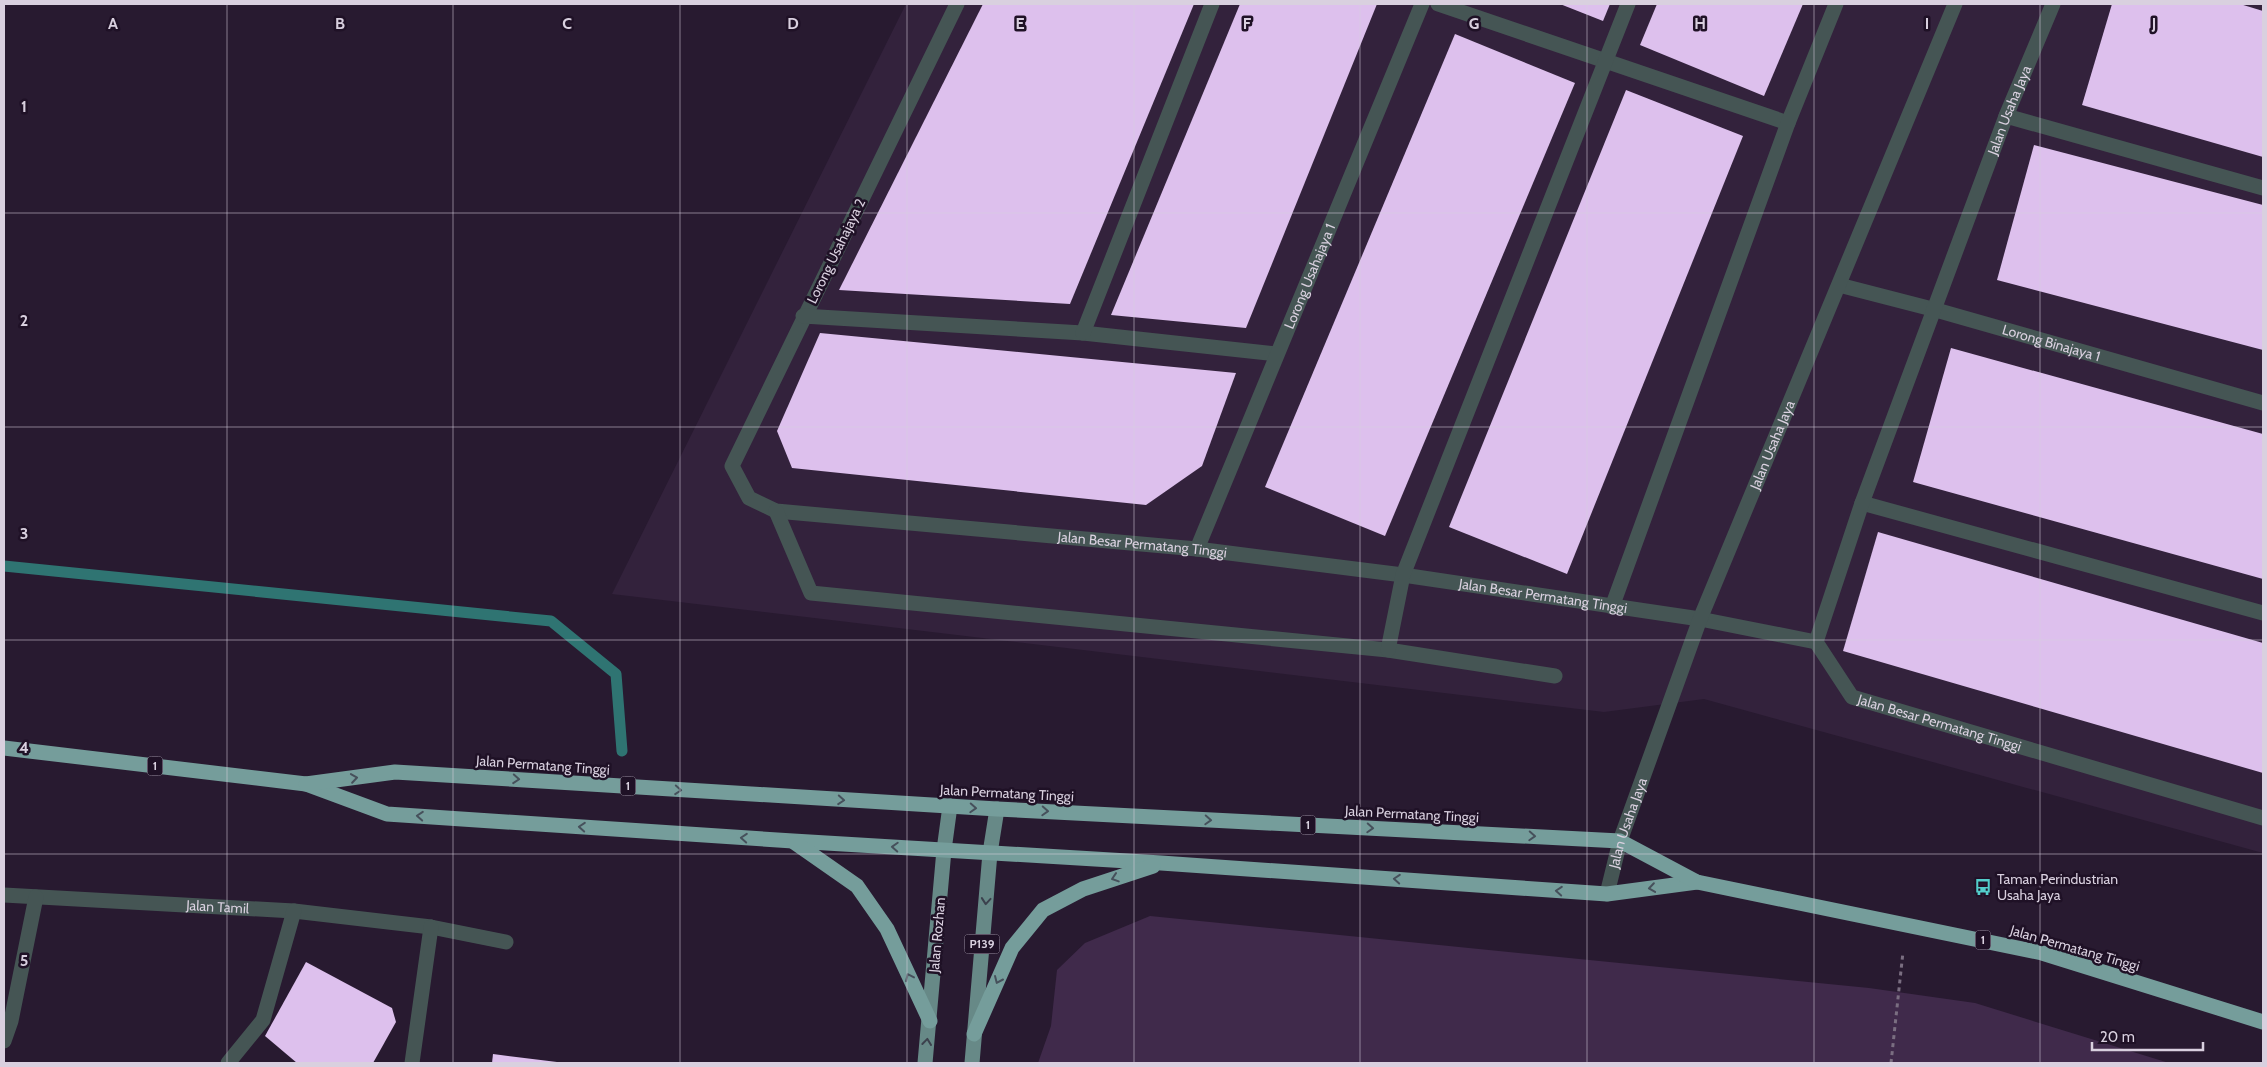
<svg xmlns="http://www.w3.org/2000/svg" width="2267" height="1067" viewBox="0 0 2267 1067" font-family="Cabin,sans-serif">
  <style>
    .built { fill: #33223c }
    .green { fill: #402a4b }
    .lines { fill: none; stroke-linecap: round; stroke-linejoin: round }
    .stream { stroke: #2f7472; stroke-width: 11 }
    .building { fill: #ddc0ed }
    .path { stroke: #7a6e81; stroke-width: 3; stroke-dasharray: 4 4; stroke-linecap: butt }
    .minor { stroke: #455554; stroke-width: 15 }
    .major { stroke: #678987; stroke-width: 15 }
    .highway { stroke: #759d9b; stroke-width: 15 }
    .oneway { stroke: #46505b }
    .oneway2 { stroke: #3c414d }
    .grid { fill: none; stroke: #d9d0df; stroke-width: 1; stroke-opacity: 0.55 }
    .labels { text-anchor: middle; stroke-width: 5; stroke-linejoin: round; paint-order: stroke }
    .shield { fill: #1f1126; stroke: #a197a8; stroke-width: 1 }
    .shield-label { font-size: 12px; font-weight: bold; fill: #d9d0df }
    .street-label { font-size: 14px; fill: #d9d0df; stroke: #1f1126 }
    .poi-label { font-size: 14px; fill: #d9d0df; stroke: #1f1126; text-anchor: start }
    .grid-label { font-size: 16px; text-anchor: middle; font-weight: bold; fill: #d9d0df; stroke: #1f1126; stroke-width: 5; stroke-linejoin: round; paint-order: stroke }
  </style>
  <rect width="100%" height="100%" fill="#281a30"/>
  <polygon class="built" points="906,4 2263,4 2263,853 1704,699 1604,712 612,594"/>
  <polygon class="green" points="1150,916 1869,988 1975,1003 2169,1063 1038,1063 1051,1026 1057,970 1085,943"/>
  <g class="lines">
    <polyline class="stream" points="4,566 551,621 616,674 622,751"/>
  </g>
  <g class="building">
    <polygon points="983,4 1194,4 1070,304 839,290"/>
    <polygon points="1240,4 1377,4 1246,328 1111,315"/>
    <polygon points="1560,4 1610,4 1603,21"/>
    <polygon points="1657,4 1803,4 1764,96 1640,45"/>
    <polygon points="2112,4 2240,4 2263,11 2263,157 2082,105"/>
    <polygon points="1455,34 1575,83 1385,536 1265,487"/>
    <polygon points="1626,90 1743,136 1567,574 1449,527"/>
    <polygon points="2034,145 2263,205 2263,350 1997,280"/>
    <polygon points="820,333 1236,373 1202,466 1146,505 792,468 777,431"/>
    <polygon points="1951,348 2263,434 2263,579 1913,482"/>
    <polygon points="1878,532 2263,643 2263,773 1843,651"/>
    <polygon points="306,962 392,1008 396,1022 373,1063 297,1063 265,1036"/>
    <polygon points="493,1054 557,1062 557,1063 492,1063"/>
  </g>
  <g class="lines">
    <polyline class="path" points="1891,1063 1903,952"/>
    <g class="minor">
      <path id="s1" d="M957 4 732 466 749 498 776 511 1197 549 1403 575 1700 619 1816 642 1852 697 2263 818"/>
      <polyline points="1438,4 1788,123"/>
      <polyline points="2006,116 2263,188"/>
      <path id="s2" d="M1839 285 1936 310 2263 403"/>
      <polyline points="803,316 1083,333 1276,354"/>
      <polyline points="1083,333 1212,4"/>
      <polyline points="1862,503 2263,613"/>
      <polyline points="776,511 811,593 1388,650 1555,676"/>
      <path id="s3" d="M1197 549 1422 4"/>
      <polyline points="1612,607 1788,123 1836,4"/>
      <path id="s4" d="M1816 642 1862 503 2006 116 2053 4"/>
      <polyline points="1388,650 1403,575 1628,4"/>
      <path id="s5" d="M1607 894 1620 841 1700 619 1955 4"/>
      <path id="s6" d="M4 895 294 911 431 927 506 942"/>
      <polyline points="4,1041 11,1021 36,897"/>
      <polyline points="228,1063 263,1020 294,911"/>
      <polyline points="412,1063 431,927"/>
    </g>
    <g class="major">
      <polyline points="925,1063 944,850 950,806"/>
      <polyline points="972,1063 990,853 997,809"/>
    </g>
    <g class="highway">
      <polyline points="4,748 306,784 387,814 793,841 1161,863 1607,894 1697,882"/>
      <polyline points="306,784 395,772 997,809 1620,841 1697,882 2042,953 2263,1022"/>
      <polyline points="794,842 857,886 887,929 930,1021"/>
      <polyline points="974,1034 1012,948 1043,910 1083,889 1153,866"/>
    </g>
  </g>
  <defs><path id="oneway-chevron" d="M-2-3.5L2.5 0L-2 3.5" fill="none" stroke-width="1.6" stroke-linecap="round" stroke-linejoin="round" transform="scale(1.25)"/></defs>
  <g class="oneway">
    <use href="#oneway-chevron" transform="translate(354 778) rotate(-8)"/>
    <use href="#oneway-chevron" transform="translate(516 779) rotate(4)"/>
    <use href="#oneway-chevron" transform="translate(678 790) rotate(4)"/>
    <use href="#oneway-chevron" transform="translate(841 800) rotate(4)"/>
    <use href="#oneway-chevron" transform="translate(973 808) rotate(3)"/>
    <use href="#oneway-chevron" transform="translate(1045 811) rotate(3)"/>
    <use href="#oneway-chevron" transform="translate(420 816) rotate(-176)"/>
    <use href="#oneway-chevron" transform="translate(1208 820) rotate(3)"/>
    <use href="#oneway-chevron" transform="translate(582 827) rotate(-176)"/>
    <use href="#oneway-chevron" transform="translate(1370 828) rotate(3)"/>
    <use href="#oneway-chevron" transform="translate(1532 836) rotate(3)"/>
    <use href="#oneway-chevron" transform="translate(744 838) rotate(-176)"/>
    <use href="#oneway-chevron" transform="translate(895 847) rotate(-177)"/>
    <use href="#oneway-chevron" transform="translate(1115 878) rotate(162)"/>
    <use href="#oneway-chevron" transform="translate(1397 879) rotate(-176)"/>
    <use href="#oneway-chevron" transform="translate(1652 888) rotate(172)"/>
    <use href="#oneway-chevron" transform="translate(1559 891) rotate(-176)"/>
    <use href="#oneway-chevron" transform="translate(909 977) rotate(-115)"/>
    <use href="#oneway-chevron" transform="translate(998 980) rotate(114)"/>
  </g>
  <g class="oneway2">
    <use href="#oneway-chevron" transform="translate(986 901) rotate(95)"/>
    <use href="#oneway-chevron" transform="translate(927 1042) rotate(-83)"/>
  </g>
  <path class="grid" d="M227 4V1063M453 4V1063M680 4V1063M907 4V1063M1134 4V1063M1360 4V1063M1587 4V1063M1814 4V1063M2040 4V1063M4 213H2263M4 427H2263M4 640H2263M4 854H2263"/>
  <defs>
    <g id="bus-bare" transform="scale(1.35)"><path d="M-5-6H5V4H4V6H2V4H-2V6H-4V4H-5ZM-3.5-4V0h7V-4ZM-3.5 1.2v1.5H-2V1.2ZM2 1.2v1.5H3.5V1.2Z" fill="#53cdca" stroke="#1f1126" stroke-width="2.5" paint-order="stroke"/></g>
  </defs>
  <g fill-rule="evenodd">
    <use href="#bus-bare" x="1983" y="887"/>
  </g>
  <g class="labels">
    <g class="shield">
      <rect x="147.5" y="756.5" width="15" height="19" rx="4"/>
      <rect x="620.5" y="776.5" width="15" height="19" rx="4"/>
      <rect x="1300.5" y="815.5" width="15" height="19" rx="4"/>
      <rect x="1975.5" y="930.5" width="15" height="19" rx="4"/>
      <rect x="964.5" y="934.5" width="35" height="19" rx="4"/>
    </g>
    <g class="shield-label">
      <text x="155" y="770">1</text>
      <text x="628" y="790">1</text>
      <text x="1308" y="829">1</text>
      <text x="1983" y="944">1</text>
      <text x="982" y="948">P139</text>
    </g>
    <g class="street-label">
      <text dy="5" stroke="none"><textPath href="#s4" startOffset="566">Jalan Usaha Jaya</textPath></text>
      <text transform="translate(836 251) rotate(-64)" y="5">Lorong Usahajaya 2</text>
      <text dy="5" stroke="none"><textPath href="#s3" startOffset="295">Lorong Usahajaya 1</textPath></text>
      <text dy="5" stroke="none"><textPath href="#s2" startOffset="220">Lorong Binajaya 1</textPath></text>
      <text dy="5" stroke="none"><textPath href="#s5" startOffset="479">Jalan Usaha Jaya</textPath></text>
      <text dy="5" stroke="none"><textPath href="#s1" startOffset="948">Jalan Besar Permatang Tinggi</textPath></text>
      <text dy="5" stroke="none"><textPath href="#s1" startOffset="1352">Jalan Besar Permatang Tinggi</textPath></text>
      <text dy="5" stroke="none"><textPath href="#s1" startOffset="1786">Jalan Besar Permatang Tinggi</textPath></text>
      <text transform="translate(543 765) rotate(4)" y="5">Jalan Permatang Tinggi</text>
      <text transform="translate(1007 793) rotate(3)" y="5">Jalan Permatang Tinggi</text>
      <text transform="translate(1412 814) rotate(3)" y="5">Jalan Permatang Tinggi</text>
      <text dy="5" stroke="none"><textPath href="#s5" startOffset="74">Jalan Usaha Jaya</textPath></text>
      <text dy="5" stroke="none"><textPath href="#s6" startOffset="214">Jalan Tamil</textPath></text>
      <text transform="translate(937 935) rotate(-85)" y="5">Jalan Rozhan</text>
      <text transform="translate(2075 948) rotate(16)" y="5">Jalan Permatang Tinggi</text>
    </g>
    <g class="poi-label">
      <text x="1997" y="884">Taman Perindustrian<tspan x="1997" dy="16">Usaha Jaya</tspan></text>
    </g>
  </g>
  <g class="grid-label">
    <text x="113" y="29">A</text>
    <text x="340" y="29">B</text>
    <text x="567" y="29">C</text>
    <text x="793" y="29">D</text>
    <text x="1020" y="29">E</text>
    <text x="1247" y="29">F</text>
    <text x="1474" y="29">G</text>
    <text x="1700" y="29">H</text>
    <text x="1927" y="29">I</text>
    <text x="2154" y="29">J</text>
    <text x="24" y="112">1</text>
    <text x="24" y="326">2</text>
    <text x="24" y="539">3</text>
    <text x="24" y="753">4</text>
    <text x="24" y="966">5</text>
  </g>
  <rect width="2267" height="1067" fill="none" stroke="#d9d0df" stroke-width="10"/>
  <path d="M2092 1042v8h111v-8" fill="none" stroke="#d9d0df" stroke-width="2.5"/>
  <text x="2100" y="1042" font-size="15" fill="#d9d0df" stroke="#1f1126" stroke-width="4" paint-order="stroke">20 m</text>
</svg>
